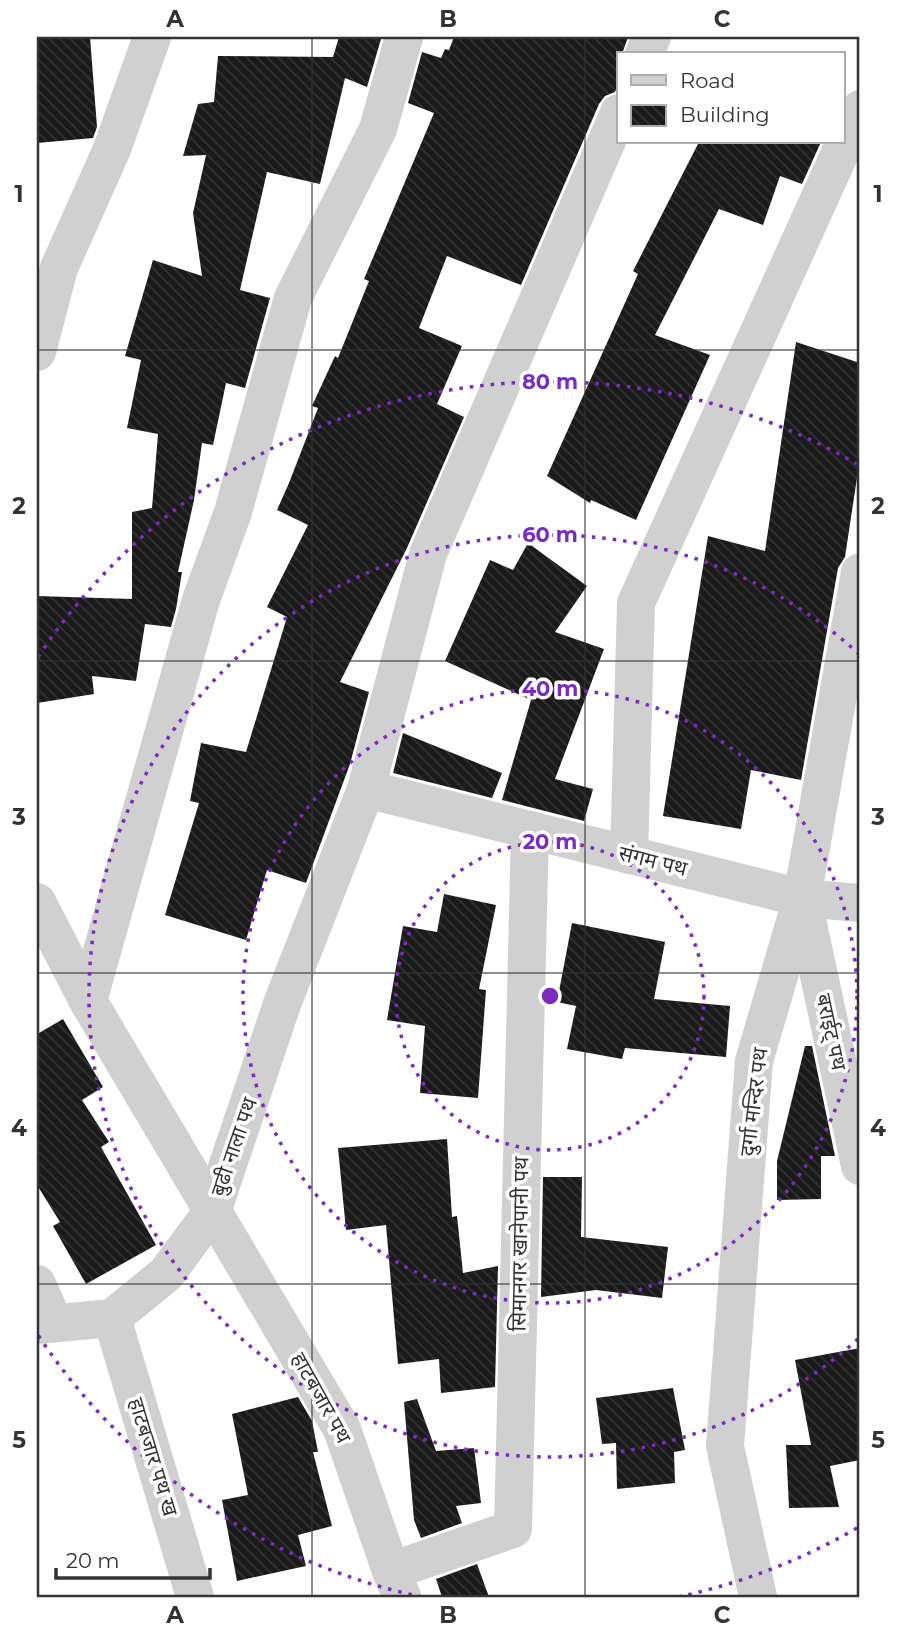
<svg xmlns="http://www.w3.org/2000/svg" width="897" height="1634" viewBox="0 0 897 1634" font-family="Montserrat,'Noto Sans Devanagari',sans-serif">
  <style>
    .building { fill: url(#building-back-hatch) }
    .lines { fill: none; stroke-linecap: round; stroke-linejoin: round }
    .street { stroke: #d0d0d0; stroke-width: 38 }
    .grid { fill: none; stroke: #333; stroke-width: 2; stroke-opacity: 0.55 }
    .ring { fill: none; stroke: #7b2cbf; stroke-width: 3.5; stroke-dasharray: 3.5 7 }
    .labels { text-anchor: middle; stroke-width: 7; stroke-linejoin: round; paint-order: stroke }
    .street-label { font-size: 21px; fill: #333; stroke: #fff }
    .centre { fill: #7b2cbf; stroke: #fff; stroke-width: 3.5 }
    .ring-label { font-size: 21px; text-anchor: middle; font-weight: bold; fill: #7b2cbf; stroke: #fff; stroke-width: 7; stroke-linejoin: round; paint-order: stroke }
    .neatline { fill: none; stroke: #333; stroke-width: 2.5 }
    .grid-label { font-size: 23px; text-anchor: middle; font-weight: bold; fill: #333 }
  </style>
  <defs>
    <pattern id="building-back-hatch" width="6" height="6" patternUnits="userSpaceOnUse" patternTransform="scale(1.75)"><rect width="6" height="6" fill="#1a1a1a"/><path d="M-1 5l2 2M0 0l6 6M5-1l2 2" fill="none" stroke="#333"/></pattern>
  </defs>
  <rect width="100%" height="100%" fill="#fff"/>
  <g class="building">
    <polygon points="37,37 90,37 97,127 93,138 37,143"/>
    <polygon points="339,37 373,37 381,39 367,87 345,78 320,184 267,172 240,290 270,298 245,388 226,383 213,445 202,443 194,500 178,572 182,572 176,609 171,627 145,624 136,681 92,676 94,694 37,703 37,596 132,599 132,512 152,508 158,434 127,428 141,360 125,356 153,260 202,276 193,213 206,155 183,156 198,104 214,102 218,56 333,57"/>
    <polygon points="454,37 628,37 622,54 619,54 619,82 615,92 605,96 599,104 521,285 447,256 419,328 462,346 437,404 464,417 407,548 340,682 369,692 350,764 306,883 267,870 246,940 165,915 199,803 190,801 201,743 246,752 287,617 267,607 308,525 277,510 289,483 318,408 312,406 335,356 338,358 369,281 364,279 434,113 408,103 422,52 441,58 445,49 449,50"/>
    <polygon points="699,142 821,142 802,184 780,176 763,225 719,209 655,335 710,355 636,520 591,500 590,503 547,476 638,274 633,271"/>
    <polygon points="796,342 860,363 860,458 845,557 838,568 801,780 751,770 741,829 663,816 708,536 765,551"/>
    <polygon points="528,543 587,586 555,632 604,649 555,779 593,789 584,821 502,800 531,700 445,661 490,560 513,570"/>
    <polygon points="403,733 502,773 492,798 393,773"/>
    <polygon points="444,894 496,905 479,989 486,990 478,1098 420,1093 425,1026 387,1020 403,926 437,932"/>
    <polygon points="572,923 665,942 654,999 730,1006 726,1057 625,1048 622,1059 567,1049 576,1006 557,1002"/>
    <polygon points="63,1019 103,1087 82,1100 109,1142 101,1147 156,1245 86,1284 53,1226 60,1222 37,1185 37,1028 39,1033"/>
    <polygon points="805,1046 812,1046 835,1156 821,1156 821,1199 777,1200 777,1161"/>
    <polygon points="447,1139 452,1217 457,1216 463,1273 498,1266 495,1387 441,1393 439,1359 398,1364 386,1225 346,1230 338,1148"/>
    <polygon points="543,1177 582,1177 581,1237 668,1247 662,1298 596,1290 541,1297"/>
    <polygon points="860,1348 860,1460 830,1466 839,1507 789,1508 786,1445 811,1445 795,1360"/>
    <polygon points="673,1388 685,1450 674,1452 675,1483 617,1489 616,1443 602,1444 596,1398"/>
    <polygon points="298,1397 312,1421 318,1452 313,1452 332,1526 298,1535 306,1566 237,1581 222,1500 248,1495 232,1414"/>
    <polygon points="417,1399 436,1451 474,1448 481,1503 456,1506 462,1523 421,1538 414,1520 404,1402"/>
    <polygon points="477,1564 489,1597 442,1597 436,1579"/>
  </g>
  <g class="lines">
    <g class="street">
      <polyline points="644,54 652,37"/>
      <polyline points="37,352 59,268 112,149 152,37"/>
      <polyline points="366,789 802,898 860,903"/>
      <polyline points="629,855 636,603 860,109"/>
      <polyline points="803,901 860,1166"/>
      <polyline points="37,902 88,1001 342,1429 391,1571 402,1597"/>
      <polyline points="88,1001 201,600 233,512 293,298 378,129 404,37"/>
      <polyline points="37,1284 54,1323"/>
      <polyline points="112,1318 195,1597"/>
      <polyline points="37,1325 112,1318 166,1274 212,1212 282,1004 366,789 428,554 619,113"/>
      <polyline points="391,1571 513,1529 530,830"/>
      <polyline points="758,1597 725,1446 754,1061 802,898 860,572"/>
    </g>
  </g>
  <path class="grid" d="M312 37V1597M585 37V1597M37 350H860M37 661H860M37 973H860M37 1284H860"/>
  <g class="ring">
    <circle cx="550" cy="996" r="154"/>
    <circle cx="550" cy="996" r="307"/>
    <path d="M858 1339A461 461 0 1 1 858 653"/>
    <path d="M857 1528A614 614 0 0 1 678 1597M422 1597A614 614 0 0 1 38 1335M38 657A614 614 0 0 1 857 464"/>
  </g>
  <g class="labels">
    <g class="street-label">
      <text transform="translate(653 861) rotate(14)" y="7">संगम पथ</text>
      <text transform="translate(831 1032) rotate(78)" y="7">बराईट् पथ</text>
      <text transform="translate(754 1102) rotate(-83)" y="7">दुर्गा मन्दिर पथ</text>
      <text transform="translate(234 1147) rotate(-71)" y="7">बुढी नाला पथ</text>
      <text transform="translate(520 1244) rotate(-89)" y="7">सिमानगर खानेपानी पथ</text>
      <text transform="translate(321 1398) rotate(61)" y="7">हाटबजार पथ</text>
      <text transform="translate(153 1457) rotate(73)" y="7">हाटबजार पथ ख</text>
    </g>
  </g>
  <circle cx="550" cy="996" r="10" class="centre"/>
  <g class="ring-label">
    <text x="550" y="389">80 m</text>
    <text x="550" y="542">60 m</text>
    <text x="550" y="696">40 m</text>
    <text x="550" y="849">20 m</text>
  </g>
  <rect width="897" height="1634" fill="none" stroke="#ffffff" stroke-width="77"/>
  <rect x="617" y="52" width="228" height="91" fill="#ffffff" stroke="#adadad" stroke-width="2"/>
  <rect x="631" y="75" width="35" height="10" fill="#d0d0d0" stroke="#adadad" stroke-width="2"/>
  <text x="680" y="88" font-size="21" fill="#333333">Road</text>
  <rect x="631" y="105" width="35" height="21" fill="url(#building-back-hatch)" stroke="#adadad" stroke-width="2"/>
  <text x="680" y="122" font-size="21" fill="#333333">Building</text>
  <path d="M56 1568v10h154v-10" fill="none" stroke="#333333" stroke-width="3.5"/>
  <text x="66" y="1568" font-size="21" fill="#333333" stroke="#ffffff" stroke-width="5" paint-order="stroke">20 m</text>
  <rect x="38" y="38" width="820" height="1558" class="neatline"/>
  <g class="grid-label">
    <text x="175" y="27">A</text>
    <text x="448" y="27">B</text>
    <text x="722" y="27">C</text>
    <text x="19" y="202">1</text>
    <text x="878" y="202">1</text>
    <text x="19" y="514">2</text>
    <text x="878" y="514">2</text>
    <text x="19" y="825">3</text>
    <text x="878" y="825">3</text>
    <text x="19" y="1136">4</text>
    <text x="878" y="1136">4</text>
    <text x="19" y="1448">5</text>
    <text x="878" y="1448">5</text>
    <text x="175" y="1623">A</text>
    <text x="448" y="1623">B</text>
    <text x="722" y="1623">C</text>
  </g>
</svg>
